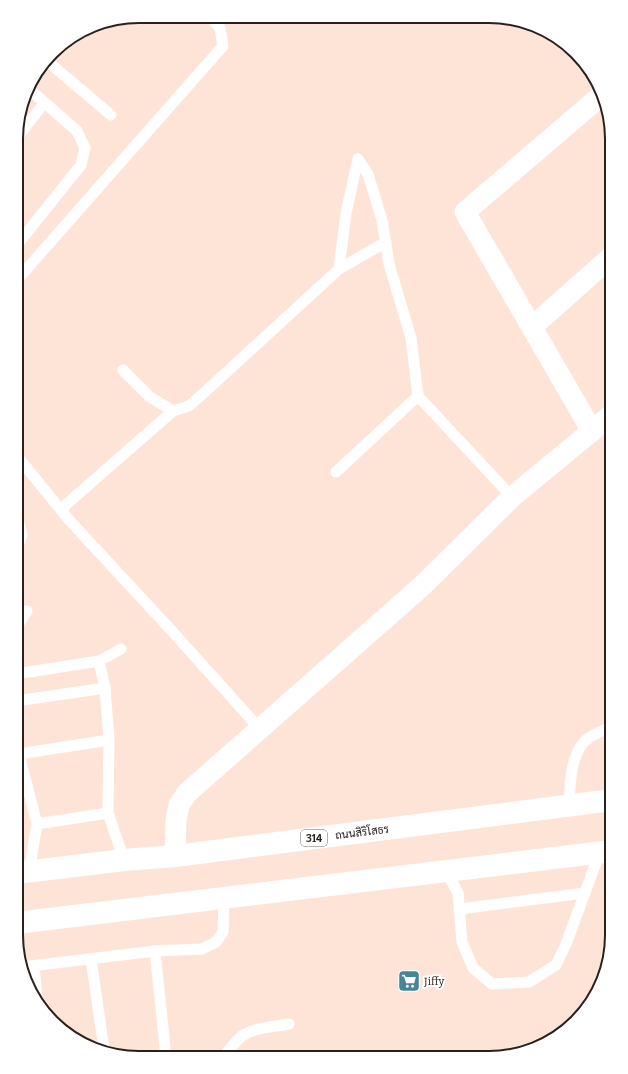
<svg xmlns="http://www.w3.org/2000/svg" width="628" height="1074" viewBox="0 0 628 1074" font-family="Bitter,Sarabun,serif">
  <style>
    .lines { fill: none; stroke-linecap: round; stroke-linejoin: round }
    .service { stroke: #fff; stroke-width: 11 }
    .minor { stroke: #fff; stroke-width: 21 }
    .trunk { stroke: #fff; stroke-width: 22 }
    .labels { text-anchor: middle; stroke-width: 4; stroke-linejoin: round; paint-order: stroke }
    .shield { fill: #fff; stroke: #6a6461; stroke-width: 1 }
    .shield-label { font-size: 10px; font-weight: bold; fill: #2a211d }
    .street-label { font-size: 11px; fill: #2a211d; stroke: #fff }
    .poi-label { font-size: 11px; fill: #2a211d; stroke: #fff; text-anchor: start }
    .rim { fill: none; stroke: #2a211d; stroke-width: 2 }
  </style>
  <rect width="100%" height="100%" fill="#fee4d7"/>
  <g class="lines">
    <g class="service">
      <polyline points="47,61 111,115"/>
      <polyline points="17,138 44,103"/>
      <polyline points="358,159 368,174 382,220 389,264 411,338 418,396"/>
      <polyline points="17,245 81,165 85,148 77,131 28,88"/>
      <polyline points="339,269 346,213 358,159"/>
      <polyline points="17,280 223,46 220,28 209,16"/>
      <polyline points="123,370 150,397 173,411 189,406 206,391 339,269 386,242"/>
      <polyline points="17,456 70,521 171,630 260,729"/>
      <polyline points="336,472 418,396 512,497"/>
      <polyline points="61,509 173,411"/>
      <polyline points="16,550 22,535 17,516"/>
      <polyline points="16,628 27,611"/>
      <polyline points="99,661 105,688"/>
      <polyline points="16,674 99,661 121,649"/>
      <polyline points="16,701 105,688 109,740 108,813 124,860"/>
      <polyline points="16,718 19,754 37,824 29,872"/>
      <polyline points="19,754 109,740"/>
      <path d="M569 806C570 787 570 757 584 742 589 736 604 730 612 727"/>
      <polyline points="37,824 108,813"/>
      <polyline points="446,871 458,893 462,942 473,968 492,984 529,982 556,965 566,944 600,852"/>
      <polyline points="459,909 585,893"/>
      <polyline points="155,951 166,1057"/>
      <polyline points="91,959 104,1049"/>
      <polyline points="34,966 37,997"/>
      <polyline points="22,967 155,951 202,949 216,942 223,932 224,898"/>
      <path d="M223 1057C229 1050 235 1042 242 1036 255 1027 274 1027 289 1024"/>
    </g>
    <g class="minor">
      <polyline points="532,327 612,256"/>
      <polyline points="592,431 612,414"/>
      <polyline points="175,856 176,820 179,805 187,793 422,586 512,497 592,431 465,212 603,94"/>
    </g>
    <g class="trunk">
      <polyline points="16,873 124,860 175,856 612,800"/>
      <polyline points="16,923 612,851"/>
    </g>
  </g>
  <defs>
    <g id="supermarket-square" transform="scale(1.15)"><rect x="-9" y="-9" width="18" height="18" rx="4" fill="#448697" stroke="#fff"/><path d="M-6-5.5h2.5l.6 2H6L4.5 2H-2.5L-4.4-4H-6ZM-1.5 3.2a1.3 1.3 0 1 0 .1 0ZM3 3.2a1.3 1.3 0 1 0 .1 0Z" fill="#fff"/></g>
  </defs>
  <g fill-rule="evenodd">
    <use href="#supermarket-square" x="409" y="981"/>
  </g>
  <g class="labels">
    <rect class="shield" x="301" y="830" width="26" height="16" rx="3"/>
    <g class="shield-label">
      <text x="314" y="842">314</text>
    </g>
    <g class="street-label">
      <text transform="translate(362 832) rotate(-7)" y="4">ถนนสิริโสธร</text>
    </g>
    <g class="poi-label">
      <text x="424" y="985">Jiffy</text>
    </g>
  </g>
  <path d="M0 0H628V1074H0ZM139 23H489A116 116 0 0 1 605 139V935A116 116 0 0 1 489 1051H139A116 116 0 0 1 23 935V139A116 116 0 0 1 139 23Z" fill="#fff" fill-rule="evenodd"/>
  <path class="rim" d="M139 23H489A116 116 0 0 1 605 139V935A116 116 0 0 1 489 1051H139A116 116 0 0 1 23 935V139A116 116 0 0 1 139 23Z"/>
</svg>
